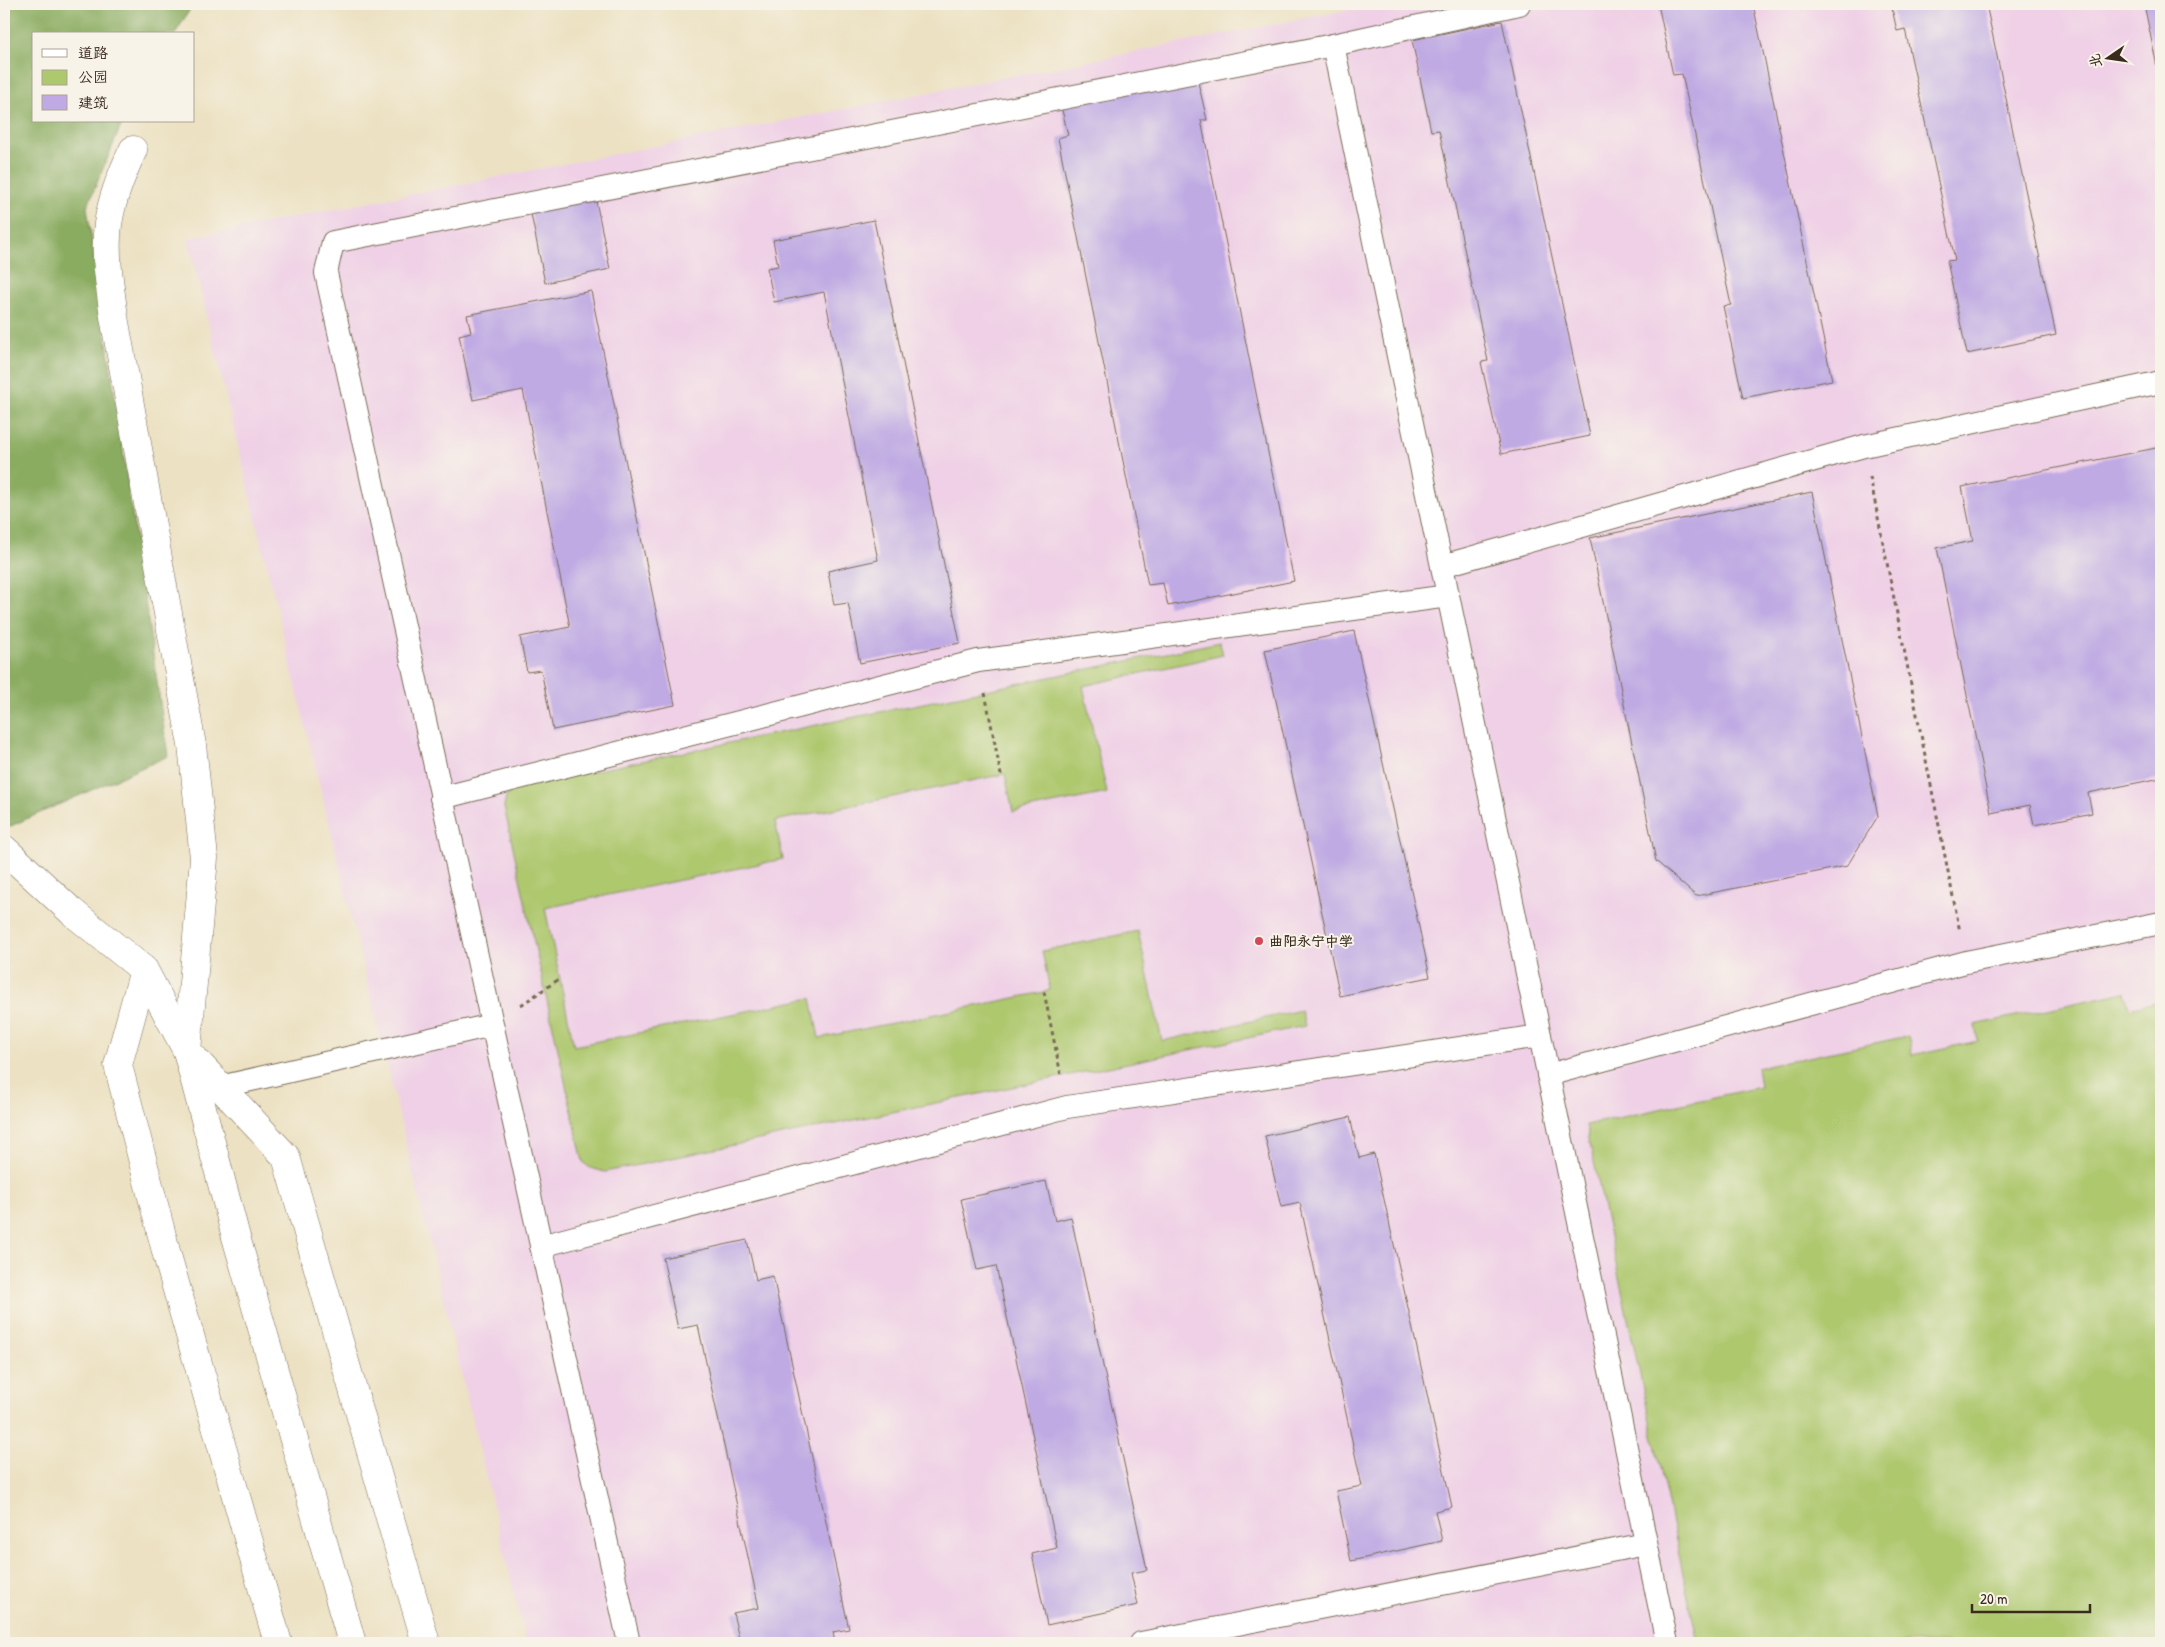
<svg xmlns="http://www.w3.org/2000/svg" width="2165" height="1647" viewBox="0 0 2165 1647" font-family="'Patrick Hand','LXGW WenKai TC',sans-serif">
  <style>
    .built { fill: #efd0e6 }
    .green { fill: #aec86e; stroke: #747946 }
    .forest { fill: #8aac61; stroke: #626b40 }
    .building { fill: #bfaae3 }
    .lines { fill: none; stroke-linecap: round; stroke-linejoin: round }
    .lane-casing { stroke: #796a57; stroke-width: 24 }
    .street-casing { stroke: #796a57; stroke-width: 29 }
    .path { stroke: #796a57; stroke-width: 3; stroke-dasharray: 4 4; stroke-linecap: butt }
    .lane { stroke: #fff; stroke-width: 22 }
    .street { stroke: #fff; stroke-width: 28 }
    .poi-dot { fill: #d1495b; stroke: #f7f3e8; stroke-width: 2 }
    .labels { text-anchor: middle; stroke-width: 4; stroke-linejoin: round; paint-order: stroke }
    .poi-label { font-size: 14px; font-weight: bold; fill: #3b2a1e; stroke: #f7f3e8; text-anchor: start }
  </style>
  <rect width="100%" height="100%" fill="#f7f3e8"/>
  <filter id="ink" filterUnits="userSpaceOnUse"><feTurbulence type="fractalNoise" baseFrequency=".02" numOctaves="2"/><feDisplacementMap in="SourceGraphic" scale="10" xChannelSelector="R" yChannelSelector="G"/><feConvolveMatrix kernelMatrix="1 2 1 2 8 2 1 2 1" color-interpolation-filters="sRGB"/></filter>
  <filter id="wash" filterUnits="userSpaceOnUse"><feTurbulence type="fractalNoise" baseFrequency=".0096" numOctaves="4" result="noise"/><feDisplacementMap in="SourceGraphic" scale="20" xChannelSelector="R" yChannelSelector="G"/><feGaussianBlur stdDeviation="1.12" result="paint"/><feColorMatrix in="noise" values="0 0 0 0 0 0 0 0 0 0 0 0 0 0 0 0 0 1.4 0 .05"/><feComposite in="paint" operator="in"/></filter>
  <g filter="url(#wash)">
    <rect width="100%" height="100%" fill="#ece1c2"/>
    <polygon class="built" points="1378,4 2161,4 2161,1643 526,1643 188,238"/>
    <g class="green">
      <polygon points="1220,642 1223,655 1083,686 1107,793 1013,812 1005,774 775,821 783,859 545,908 574,1046 811,998 819,1038 1044,992 1050,990 1042,951 1138,931 1162,1041 1301,1010 1305,1026 605,1172 590,1168 583,1162 504,807 507,793 515,787"/>
      <polygon points="2125,992 2129,1008 2161,1001 2161,1643 1698,1643 1586,1125 1760,1087 1757,1068 1908,1036 1912,1055 1978,1041 1975,1025"/>
    </g>
    <polygon class="forest" points="4,4 189,4 189,11 175,34 34,34 34,121 123,121 87,207 168,756 4,829"/>
    <g id="blocks">
      <g class="building">
        <polygon points="1658,4 1753,4 1832,380 1743,398 1723,306 1731,305 1682,74 1673,75"/>
        <polygon points="1891,4 1986,4 2056,335 1967,354 1947,261 1955,260 1905,29 1897,31"/>
        <polygon points="2144,4 2161,4 2161,81 2160,81"/>
        <polygon points="1502,21 1590,436 1501,454 1481,362 1488,361 1439,130 1431,131 1412,40"/>
        <polygon points="1197,78 1207,120 1201,120 1294,581 1168,606 1163,583 1148,585 1058,138 1068,135 1061,106"/>
        <polygon points="595,196 610,269 545,283 530,209"/>
        <polygon points="874,220 960,643 860,663 848,603 834,605 828,571 878,560 824,292 774,302 767,268 778,266 773,240"/>
        <polygon points="591,291 675,705 553,730 541,670 527,672 520,637 570,627 523,390 473,400 459,335 471,332 467,315"/>
        <polygon points="2161,447 2161,778 2088,793 2092,813 2034,825 2030,805 1991,813 1937,548 1973,541 1962,487"/>
        <polygon points="1812,492 1878,816 1847,866 1696,896 1656,861 1590,538"/>
        <polygon points="1354,631 1430,977 1340,996 1265,650"/>
        <polygon points="1350,1117 1359,1158 1374,1154 1452,1507 1435,1511 1442,1541 1351,1561 1336,1491 1362,1486 1300,1203 1281,1207 1265,1136"/>
        <polygon points="1046,1181 1055,1221 1071,1217 1147,1570 1131,1573 1138,1605 1047,1625 1032,1554 1057,1548 996,1266 977,1270 961,1199"/>
        <polygon points="747,1240 756,1280 773,1276 849,1629 833,1632 835,1643 740,1643 733,1613 759,1608 698,1325 678,1329 663,1258"/>
      </g>
    </g>
  </g>
  <g filter="url(#ink)">
    <use href="#blocks" fill-opacity="0" stroke="#796a57" stroke-width="1"/>
    <g class="lines">
      <g class="lane-casing">
        <g id="lane">
          <polyline points="1333,45 1667,1643"/>
          <polyline points="1442,566 1864,446 2161,382"/>
          <polyline points="441,798 978,661 1448,596"/>
          <polyline points="1548,1075 1966,962 2161,923"/>
          <polyline points="220,1087 492,1025"/>
          <polyline points="541,1246 1067,1107 1540,1036"/>
          <polyline points="629,1643 326,273 333,242 1333,45 1519,4"/>
          <polyline points="1141,1643 1646,1544"/>
        </g>
      </g>
      <g class="street-casing">
        <g id="street">
          <path d="M133 150C122 173 112 198 108 224 104 254 110 286 114 317L192 745 204 858 187 1051 286 1157 426 1643"/>
          <polyline points="4,849 71,911 144,970 187,1051 236,1237 352,1643"/>
          <polyline points="144,970 118,1065 167,1255 278,1643"/>
        </g>
      </g>
      <g class="path">
        <polyline points="1870,477 1960,932"/>
        <polyline points="985,693 1001,775"/>
        <polyline points="1044,992 1061,1075"/>
        <polyline points="521,1005 559,979"/>
      </g>
      <use href="#lane" class="lane"/>
      <use href="#street" class="street"/>
    </g>
  </g>
  <circle class="poi-dot" cx="1259" cy="941" r="5"/>
  <g class="labels">
    <g class="poi-label">
      <text x="1269" y="946">曲阳永宁中学</text>
    </g>
  </g>
  <rect width="2165" height="1647" fill="none" stroke="#f7f3e8" stroke-width="20"/>
  <rect x="32" y="32" width="162" height="90" fill="#f7f3e8" stroke="#aca397"/>
  <rect x="42" y="49" width="25" height="8" fill="#ffffff" stroke="#aca397"/>
  <text x="78" y="58" font-size="15" fill="#3b2a1e">道路</text>
  <rect x="42" y="70" width="25" height="15" fill="#aec86e" stroke="#aca397"/>
  <text x="78" y="82" font-size="15" fill="#3b2a1e">公园</text>
  <rect x="42" y="95" width="25" height="15" fill="#bfaae3" stroke="#aca397"/>
  <text x="78" y="108" font-size="15" fill="#3b2a1e">建筑</text>
  <g transform="translate(2108 58) rotate(257)" stroke="#f7f3e8" stroke-width="4" paint-order="stroke">
  <path d="M0-4L9 19L0 12L-9 19Z" fill="#3b2a1e"/>
  <text y="-8" font-size="14" font-weight="bold" text-anchor="middle" fill="#3b2a1e">北</text>
  </g>
  <path d="M1972 1604v8h118v-8" fill="none" stroke="#3b2a1e" stroke-width="2.5"/>
  <text x="1980" y="1604" font-size="15" fill="#3b2a1e" stroke="#f7f3e8" stroke-width="4" paint-order="stroke">20 m</text>
</svg>
